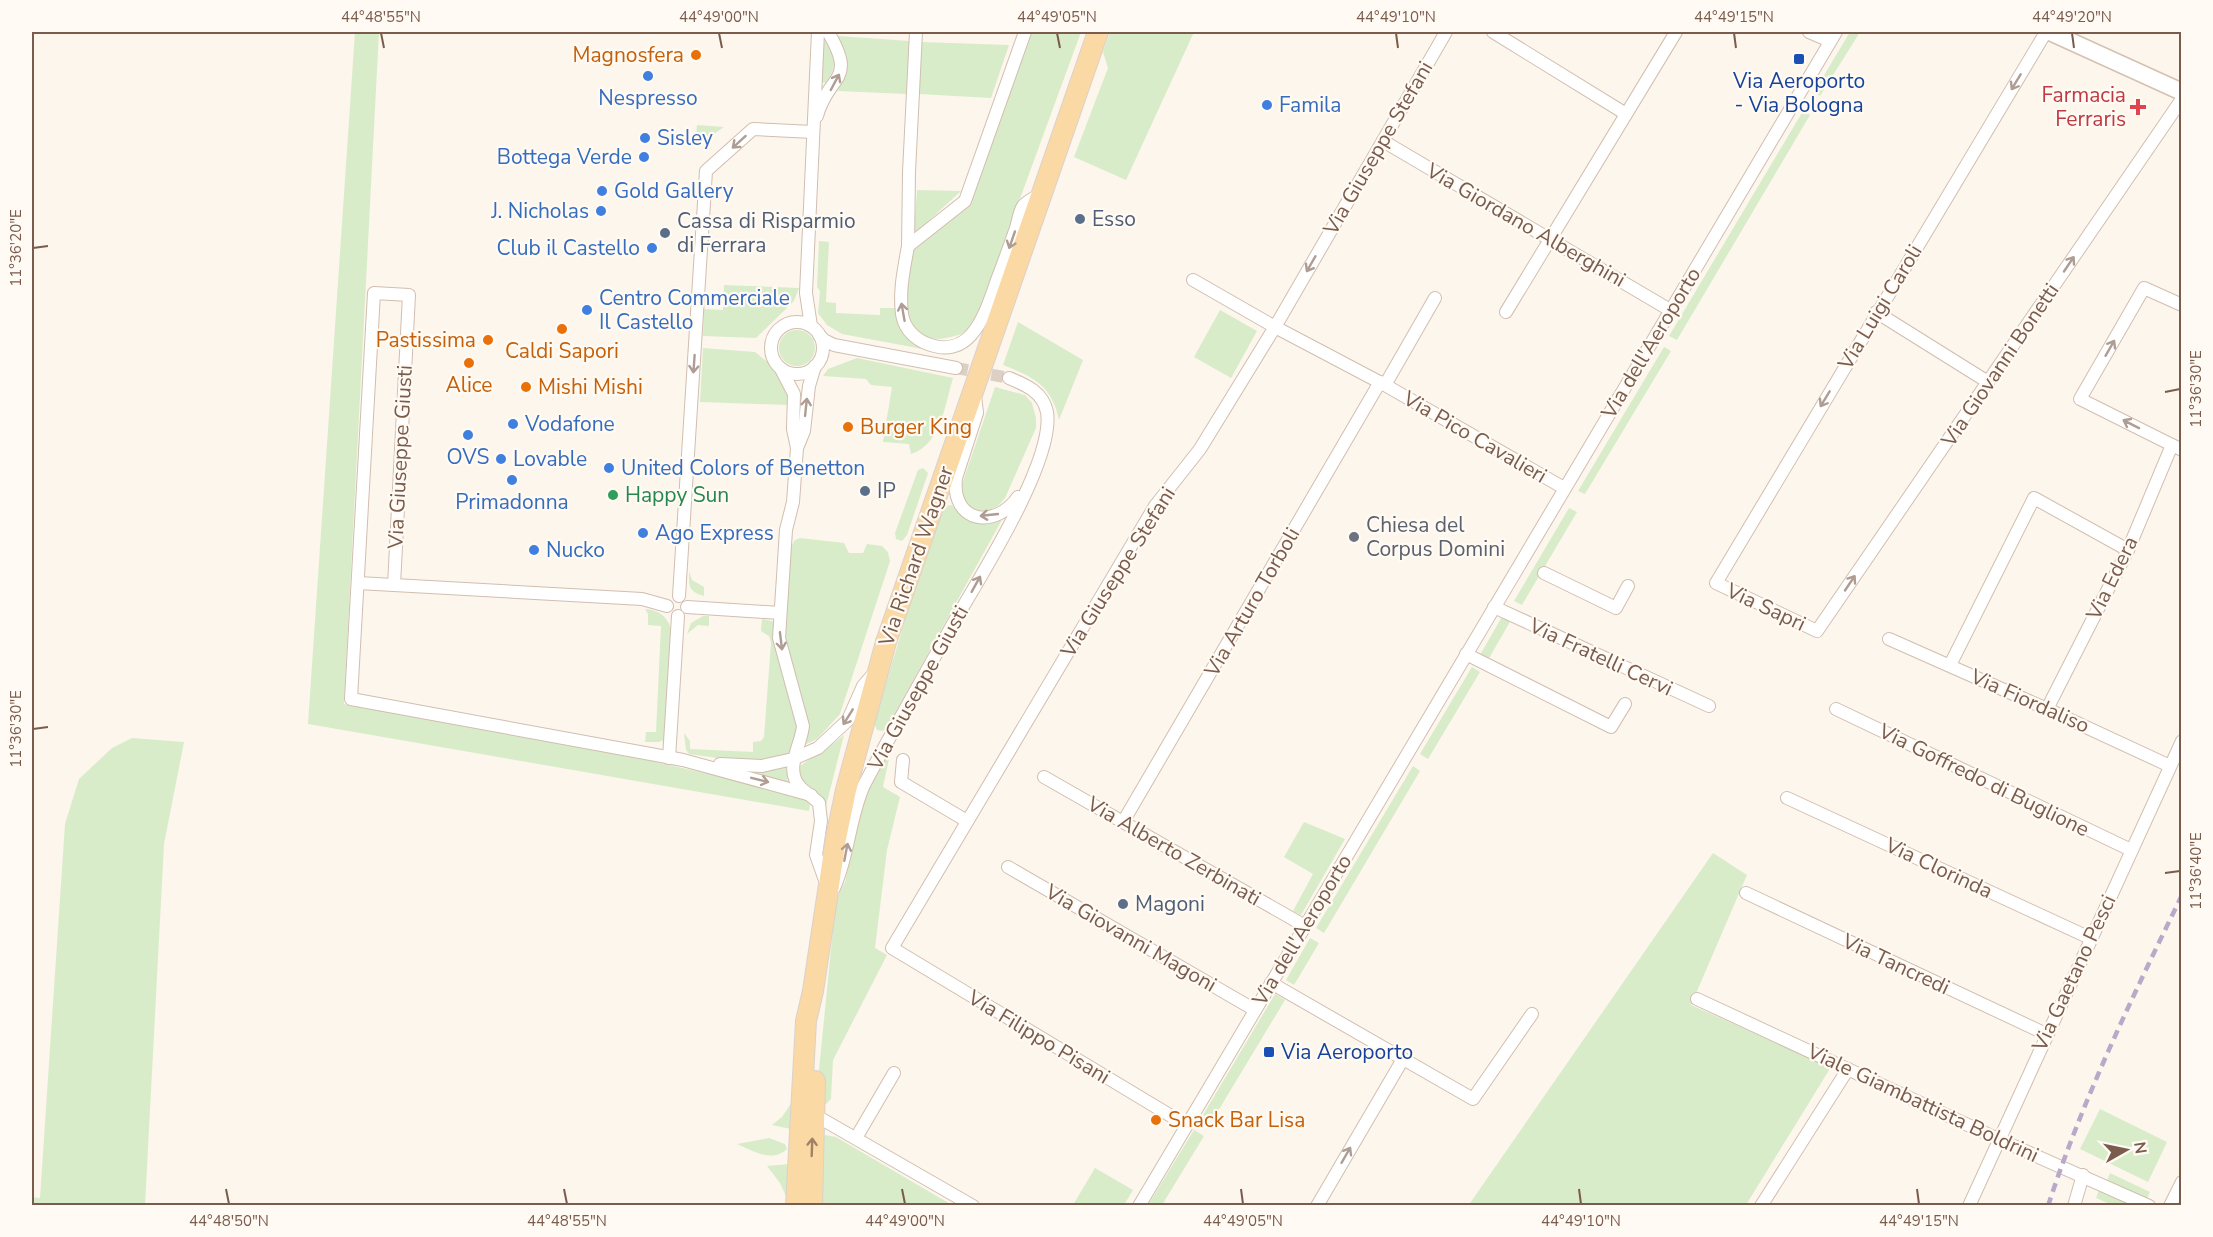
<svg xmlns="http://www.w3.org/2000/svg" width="2213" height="1237" viewBox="0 0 2213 1237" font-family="'Nunito Sans',sans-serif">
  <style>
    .green { fill: #d8ecc9 }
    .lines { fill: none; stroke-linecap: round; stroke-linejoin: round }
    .street-tunnel { stroke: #dcd0c4; stroke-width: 12; stroke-dasharray: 12 6; stroke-linecap: butt }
    .street-casing { stroke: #d1beb0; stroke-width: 14 }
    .secondary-casing { stroke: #d6c0b0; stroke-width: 19 }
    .primary-casing { stroke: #dad1cd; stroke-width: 22 }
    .street { stroke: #fff; stroke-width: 12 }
    .secondary { stroke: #fff; stroke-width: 16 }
    .primary { stroke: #fbd9a5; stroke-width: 20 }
    .rail { stroke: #b9a8c9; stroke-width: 4.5; stroke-dasharray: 9 6; stroke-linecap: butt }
    .oneway { stroke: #af9d94 }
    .oneway2 { stroke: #a18267 }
    .ticks { fill: none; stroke: #7a5c4d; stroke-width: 2 }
    .food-dot { fill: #e8710a; stroke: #fffaf3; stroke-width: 2 }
    .transit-dot { fill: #1a4fb4; stroke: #fffaf3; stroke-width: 2 }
    .shop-dot { fill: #3f7fe0; stroke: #fffaf3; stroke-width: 2 }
    .health-dot { fill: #e0444e; stroke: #fffaf3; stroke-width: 2 }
    .service-dot { fill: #5c6f8a; stroke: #fffaf3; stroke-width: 2 }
    .leisure-dot { fill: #2e9e5b; stroke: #fffaf3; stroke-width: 2 }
    .worship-dot { fill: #6b7280; stroke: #fffaf3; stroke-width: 2 }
    .labels { text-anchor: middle; stroke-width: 4.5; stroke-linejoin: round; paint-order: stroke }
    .food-label { font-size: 21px; fill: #c56008; stroke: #fffaf3; text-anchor: start }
    .transit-label { font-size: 21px; fill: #164399; stroke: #fffaf3 }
    .health-label { font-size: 21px; fill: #be3a42; stroke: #fffaf3; text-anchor: end }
    .shop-label { font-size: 21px; fill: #366cbe; stroke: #fffaf3; text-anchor: start }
    .street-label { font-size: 21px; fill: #7a5c4d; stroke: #fffaf3 }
    .service-label { font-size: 21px; fill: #4e5e75; stroke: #fffaf3; text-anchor: start }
    .leisure-label { font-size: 21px; fill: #27864d; stroke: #fffaf3; text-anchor: start }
    .worship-label { font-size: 21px; fill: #5b616d; stroke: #fffaf3; text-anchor: start }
    .neatline { fill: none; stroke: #7a5c4d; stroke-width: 2 }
    .ticks-label { font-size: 15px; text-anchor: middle; fill: #7a5c4d }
  </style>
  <rect width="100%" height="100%" fill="#fdf6ec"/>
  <g class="green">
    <polygon points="355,32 379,32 344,704 613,752 791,793 803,798 810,804 809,811 308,724"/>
    <polygon points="1030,32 1081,32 977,316 971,327 962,334 951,337 940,339 927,338 916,333 908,321 905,293 913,251 967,206"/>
    <polygon points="1110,32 1194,32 1126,180 1074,157 1108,68 1103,52"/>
    <polygon points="1850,32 1860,32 1820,96 1814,92"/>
    <path d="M838 36 909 41 907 94 838 91C844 67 849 60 838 36Z"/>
    <path d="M828 41C835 60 838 65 826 83L819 82 821 42Z"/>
    <polygon points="921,42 1009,45 991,98 919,94"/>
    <polygon points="1803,111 1810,115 1677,340 1669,336"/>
    <polygon points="697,125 724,127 695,147"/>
    <polygon points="917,190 961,191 914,234"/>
    <path d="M819 241 829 242 826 302 836 303V313L880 315V308H895C896 329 911 341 928 350L842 334 827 325 818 313 820 291 817 287Z"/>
    <polygon points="724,285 799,288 794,301 756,338 703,336 704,309 723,310"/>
    <polygon points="1220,310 1257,331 1231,378 1194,357"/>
    <path d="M1018 322 1083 360 1059 420C1052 386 1034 377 1003 365Z"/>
    <circle cx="797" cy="348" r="18"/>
    <polygon points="1664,347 1671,351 1585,494 1578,491"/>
    <polygon points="703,348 755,352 775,368 788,391 788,405 700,402"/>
    <path d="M857 358 953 378C945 404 941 445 911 454L909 444 883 442 892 387 871 385 866 379 823 376 828 369Z"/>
    <path d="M995 387 1025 395 1032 403 1036 418V428L1005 498C991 518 967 514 960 490Z"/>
    <polygon points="923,468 928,473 907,535 902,541 896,539 895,533 918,470"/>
    <path d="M952 505C966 524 983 527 1004 516L888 726 883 731 877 730 874 723 915 587 943 506Z"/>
    <polygon points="1569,508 1577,512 1522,605 1514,601"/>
    <polygon points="800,538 844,543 849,553 863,553 867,544 882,546 888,552 890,561 840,714 817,739 802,746 784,644 789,550 795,540"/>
    <path d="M689 571 692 580 704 587V596C688 591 689 587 689 571Z"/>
    <path d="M645 609C657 610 665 614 670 626 675 637 667 720 666 739L659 742H645L646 732H656L661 626 648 625V614Z"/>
    <polygon points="1503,615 1511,620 1488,660 1480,655"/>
    <polygon points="703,616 709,616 709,626 698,625 687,634 691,623"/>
    <polygon points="762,619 772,621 774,624 798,730 790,754 766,761 731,760 689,754 686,750 684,733 690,741 690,749 753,752 753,742 761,741 764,737 771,643 769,636 761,631"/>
    <polygon points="1472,667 1480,672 1428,759 1420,754"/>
    <path d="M844 735 826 806C824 802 822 797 818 793 809 784 798 781 800 766 815 755 831 747 844 735Z"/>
    <polygon points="132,738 184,742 164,844 145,1205 32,1205 32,1197 40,1198 65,824 79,779 112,748"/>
    <polygon points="886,750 890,754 883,787 900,797 887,850 875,948 887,955 833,1060 831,1099 826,1104 820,1102 817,1090 836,899 845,882 865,792"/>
    <polygon points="786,766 788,783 754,773"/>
    <polygon points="1413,766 1420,771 1324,933 1316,928"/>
    <polygon points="1304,822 1345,839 1301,915 1293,911 1313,874 1284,857"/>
    <polygon points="1713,853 1747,875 1691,1005 1831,1067 1746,1205 1468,1206"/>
    <polygon points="1310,938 1319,943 1294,985 1286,980"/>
    <polygon points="1275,994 1285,1000 1212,1121 1203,1115"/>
    <polygon points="792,1102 791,1129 772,1125 782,1117"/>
    <polygon points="2100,1109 2167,1142 2148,1182 2080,1149"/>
    <polygon points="1194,1130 1204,1136 1162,1205 1148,1205"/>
    <polygon points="825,1135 836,1137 952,1205 818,1205 819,1140"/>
    <path d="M769 1138 785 1144 787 1149C772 1163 753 1151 737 1144Z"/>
    <polygon points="789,1164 790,1205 780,1183 767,1166"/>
    <polygon points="1095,1168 1133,1190 1124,1205 1073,1205"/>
    <polygon points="2110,1173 2150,1192 2147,1199 2107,1181"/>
    <polygon points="2099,1190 2133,1205 2112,1205 2096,1198"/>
  </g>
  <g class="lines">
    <polyline class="street-tunnel" points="956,368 1009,378"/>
    <g class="street-casing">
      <g id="street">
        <path d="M1025 32 965 201 908 246C904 269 899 290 902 314 904 327 912 336 923 342 971 364 985 314 997 280 1004 262 1010 245 1016 228 1018 222 1019 212 1023 206 1027 201 1036 197 1042 193"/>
        <polyline points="1493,32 1626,114"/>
        <polyline points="1809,32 1830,41"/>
        <polyline points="2046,32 1716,583 1817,631 2182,99"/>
        <path d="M817 116C828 74 858 82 828 32"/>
        <polyline points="1383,141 1670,310"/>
        <polyline points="908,246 909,172 916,32"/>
        <polyline points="1193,280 1275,327 1385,385 1564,488"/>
        <polyline points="2182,305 2144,288 2080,399 2182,450"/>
        <polyline points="1506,312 1676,32"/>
        <polyline points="1876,312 1988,382"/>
        <circle cx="797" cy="348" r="26"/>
        <polyline points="811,326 806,293 818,32"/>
        <polyline points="819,335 824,340 834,345 956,368"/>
        <path d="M815 366 809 386 804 431 797 448 793 502 786 530 779 638 803 726C801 746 784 769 800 787 806 793 813 797 819 803L821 821 816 855 826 883"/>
        <polyline points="781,369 794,394 793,429 797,448"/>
        <polyline points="1385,385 1435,298"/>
        <path d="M975 396 977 413 956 478C951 524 996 529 1018 497"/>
        <polyline points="1544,573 1616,608 1628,586"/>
        <polyline points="358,583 642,599 667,606"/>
        <polyline points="394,585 409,295 374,293 351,699 683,760 811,795"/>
        <polyline points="679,596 706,171 753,129 813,132"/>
        <polyline points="687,607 780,613"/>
        <polyline points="1494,607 1709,706"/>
        <polyline points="1889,639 2047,709 2170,766"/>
        <polyline points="1466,654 1611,727 1625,704"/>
        <polyline points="1950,665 2034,498 2128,550"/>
        <polyline points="1836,709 2131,850"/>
        <polyline points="2047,709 2128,550 2172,445"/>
        <polyline points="669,758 678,616"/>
        <polyline points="903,760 901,782 967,821"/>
        <polyline points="720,764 762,766 793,759 818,748 848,720 863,686 875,672"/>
        <polyline points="1044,777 1305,926"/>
        <polyline points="1787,798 2090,938"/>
        <polyline points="1123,822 1380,382"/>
        <polyline points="1008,867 1255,1010"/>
        <path d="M834 888C849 855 849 818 864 785 893 730 924 676 954 622 980 577 1055 460 1047 412 1043 392 1026 385 1009 378"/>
        <polyline points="1746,893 2046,1034"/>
        <polyline points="1271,983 1473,1099 1532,1014"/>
        <polyline points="1697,999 1998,1139 2149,1206"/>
        <polyline points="813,1114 973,1206"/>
        <polyline points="1186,1125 892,948 1155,506 1200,449 1275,327 1446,32"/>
        <polyline points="856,1138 894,1073"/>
        <polyline points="1139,1206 1836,32"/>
        <polyline points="1317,1206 1403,1059"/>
        <polyline points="1761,1206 1848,1069"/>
        <polyline points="1969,1206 2182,741"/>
        <polyline points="2074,1206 2083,1175"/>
        <polyline points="2170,1206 2182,1182"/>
      </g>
    </g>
    <g class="secondary-casing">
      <polyline id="secondary" points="2050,32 2182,92"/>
    </g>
    <g class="primary-casing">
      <g id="primary">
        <polyline points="796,1206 806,1021 813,991 836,838 846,790 886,642 1098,32"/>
        <polyline points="812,1206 815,1081"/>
      </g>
    </g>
    <use href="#street" class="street"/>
    <use href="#secondary" class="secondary"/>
    <use href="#primary" class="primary"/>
    <path class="rail" d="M2048 1206C2083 1098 2133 996 2182 895"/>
  </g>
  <defs><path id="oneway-shaft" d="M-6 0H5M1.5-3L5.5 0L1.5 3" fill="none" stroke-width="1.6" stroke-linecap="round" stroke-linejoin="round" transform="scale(1.5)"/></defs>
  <g class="oneway">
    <use href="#oneway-shaft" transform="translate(835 82) rotate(-62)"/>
    <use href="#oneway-shaft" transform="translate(2016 82) rotate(121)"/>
    <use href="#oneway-shaft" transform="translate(739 142) rotate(138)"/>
    <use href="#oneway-shaft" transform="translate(1012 240) rotate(109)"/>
    <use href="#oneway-shaft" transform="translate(1311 264) rotate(120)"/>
    <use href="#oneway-shaft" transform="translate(2069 264) rotate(-56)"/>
    <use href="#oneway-shaft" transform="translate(903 312) rotate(-100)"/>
    <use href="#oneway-shaft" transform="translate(2110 348) rotate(-60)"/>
    <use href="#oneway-shaft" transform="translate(694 364) rotate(94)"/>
    <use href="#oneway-shaft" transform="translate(1825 399) rotate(121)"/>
    <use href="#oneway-shaft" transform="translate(806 407) rotate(-84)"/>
    <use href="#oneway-shaft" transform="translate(2131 424) rotate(-153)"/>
    <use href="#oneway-shaft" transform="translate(989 515) rotate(174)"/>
    <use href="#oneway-shaft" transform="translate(1850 583) rotate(-56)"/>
    <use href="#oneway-shaft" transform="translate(976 584) rotate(-61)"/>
    <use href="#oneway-shaft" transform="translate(781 641) rotate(83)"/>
    <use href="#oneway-shaft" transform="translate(848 717) rotate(122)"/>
    <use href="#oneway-shaft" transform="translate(760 780) rotate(14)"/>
    <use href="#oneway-shaft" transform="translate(846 852) rotate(-79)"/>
    <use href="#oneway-shaft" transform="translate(1346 1155) rotate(-60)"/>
  </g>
  <use class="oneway2" href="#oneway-shaft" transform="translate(812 1147) rotate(-88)"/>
  <path class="ticks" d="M381 33 384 48M719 33 722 48M1057 33 1060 48M1396 33 1398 48M1734 33 1736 48M2072 33 2074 48M33 248 48 246M2165 392 2180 389M33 729 48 727M2165 873 2180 871M226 1189 229 1204M564 1189 567 1204M902 1189 905 1204M1241 1189 1243 1204M1579 1189 1581 1204M1917 1189 1919 1204"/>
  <g class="food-dot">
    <circle cx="696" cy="55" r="6"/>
    <circle cx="562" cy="329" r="6"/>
    <circle cx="488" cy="340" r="6"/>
    <circle cx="469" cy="363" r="6"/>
    <circle cx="526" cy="387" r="6"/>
    <circle cx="848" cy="427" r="6"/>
    <circle cx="1156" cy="1120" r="6"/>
  </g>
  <g class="transit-dot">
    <rect x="1793" y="53" width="12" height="12" rx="3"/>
    <rect x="1263" y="1046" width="12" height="12" rx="3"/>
  </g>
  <g class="shop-dot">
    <circle cx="648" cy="76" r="6"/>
    <circle cx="1267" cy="105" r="6"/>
    <circle cx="645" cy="138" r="6"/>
    <circle cx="644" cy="157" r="6"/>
    <circle cx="602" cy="191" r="6"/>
    <circle cx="601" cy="211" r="6"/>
    <circle cx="652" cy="248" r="6"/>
    <circle cx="587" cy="310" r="6"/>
    <circle cx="513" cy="424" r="6"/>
    <circle cx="468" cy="435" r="6"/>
    <circle cx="501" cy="459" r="6"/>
    <circle cx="609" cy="468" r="6"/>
    <circle cx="512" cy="480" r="6"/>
    <circle cx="643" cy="533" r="6"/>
    <circle cx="534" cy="550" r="6"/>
  </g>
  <path class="health-dot" d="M2135 98h6v6h6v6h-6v6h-6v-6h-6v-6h6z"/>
  <g class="service-dot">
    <circle cx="1080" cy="219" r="6"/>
    <circle cx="665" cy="233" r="6"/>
    <circle cx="865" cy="491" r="6"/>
    <circle cx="1123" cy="904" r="6"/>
  </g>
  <circle class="leisure-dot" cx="613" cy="495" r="6"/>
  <circle class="worship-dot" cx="1354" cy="537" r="6"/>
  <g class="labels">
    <g class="food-label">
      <text x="684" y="62" text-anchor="end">Magnosfera</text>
      <text x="476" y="347" text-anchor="end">Pastissima</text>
      <text x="562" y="358" text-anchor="middle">Caldi Sapori</text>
      <text x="469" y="392" text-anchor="middle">Alice</text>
      <text x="538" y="394">Mishi Mishi</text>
      <text x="860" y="434">Burger King</text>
      <text x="1168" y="1127">Snack Bar Lisa</text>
    </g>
    <g class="transit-label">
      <text x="1799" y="88">Via Aeroporto<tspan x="1799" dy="24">- Via Bologna</tspan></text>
      <text x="1281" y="1059" text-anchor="start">Via Aeroporto</text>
    </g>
    <g class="health-label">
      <text x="2126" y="102">Farmacia<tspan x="2126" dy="24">Ferraris</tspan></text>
    </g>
    <g class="shop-label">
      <text x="648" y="105" text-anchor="middle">Nespresso</text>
      <text x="1279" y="112">Famila</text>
      <text x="657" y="145">Sisley</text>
      <text x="632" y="164" text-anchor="end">Bottega Verde</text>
      <text x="614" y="198">Gold Gallery</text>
      <text x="589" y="218" text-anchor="end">J. Nicholas</text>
      <text x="640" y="255" text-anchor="end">Club il Castello</text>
      <text x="599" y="305">Centro Commerciale<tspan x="599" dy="24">Il Castello</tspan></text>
      <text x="525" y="431">Vodafone</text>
      <text x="468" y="464" text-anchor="middle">OVS</text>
      <text x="513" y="466">Lovable</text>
      <text x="621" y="475">United Colors of Benetton</text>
      <text x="512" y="509" text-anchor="middle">Primadonna</text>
      <text x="655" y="540">Ago Express</text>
      <text x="546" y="557">Nucko</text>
    </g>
    <g class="street-label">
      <text transform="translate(1378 148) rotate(-60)" y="7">Via Giuseppe Stefani</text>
      <text transform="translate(1526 225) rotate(30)" y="7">Via Giordano Alberghini</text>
      <text transform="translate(1880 307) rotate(-59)" y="7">Via Luigi Caroli</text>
      <text transform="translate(1651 343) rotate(-59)" y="7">Via dell'Aeroporto</text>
      <text transform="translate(2000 365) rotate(-56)" y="7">Via Giovanni Bonetti</text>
      <text transform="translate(1475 437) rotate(30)" y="7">Via Pico Cavalieri</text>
      <text transform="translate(400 457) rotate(-87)" y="7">Via Giuseppe Giusti</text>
      <text transform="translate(916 556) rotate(-71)" y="7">Via Richard Wagner</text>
      <text transform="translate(1118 572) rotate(-58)" y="7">Via Giuseppe Stefani</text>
      <text transform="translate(2112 578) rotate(-64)" y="7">Via Edera</text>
      <text transform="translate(1252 602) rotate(-60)" y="7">Via Arturo Torboli</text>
      <text transform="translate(1766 607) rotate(25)" y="7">Via Sapri</text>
      <text transform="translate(1601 657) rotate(25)" y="7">Via Fratelli Cervi</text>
      <text transform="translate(918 688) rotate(-61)" y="7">Via Giuseppe Giusti</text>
      <text transform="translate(2030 701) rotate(24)" y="7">Via Fiordaliso</text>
      <text transform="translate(1984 780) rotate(26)" y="7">Via Goffredo di Buglione</text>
      <text transform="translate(1174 851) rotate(30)" y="7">Via Alberto Zerbinati</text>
      <text transform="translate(1939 868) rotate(25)" y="7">Via Clorinda</text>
      <text transform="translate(1302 930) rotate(-59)" y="7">Via dell'Aeroporto</text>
      <text transform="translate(1131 938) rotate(30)" y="7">Via Giovanni Magoni</text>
      <text transform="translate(1896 964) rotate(25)" y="7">Via Tancredi</text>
      <text transform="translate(2074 973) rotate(-65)" y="7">Via Gaetano Pesci</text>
      <text transform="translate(1039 1037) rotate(31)" y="7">Via Filippo Pisani</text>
      <text transform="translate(1923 1103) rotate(25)" y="7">Viale Giambattista Boldrini</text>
    </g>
    <g class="service-label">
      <text x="1092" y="226">Esso</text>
      <text x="677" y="228">Cassa di Risparmio<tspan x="677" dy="24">di Ferrara</tspan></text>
      <text x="877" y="498">IP</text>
      <text x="1135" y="911">Magoni</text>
    </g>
    <g class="leisure-label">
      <text x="625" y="502">Happy Sun</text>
    </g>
    <g class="worship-label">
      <text x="1366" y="532">Chiesa del<tspan x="1366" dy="24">Corpus Domini</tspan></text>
    </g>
  </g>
  <rect width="2213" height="1237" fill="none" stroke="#fffaf3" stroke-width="66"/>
  <g transform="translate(2126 1150) rotate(81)" stroke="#fffaf3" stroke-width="4.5" paint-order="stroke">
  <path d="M0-4.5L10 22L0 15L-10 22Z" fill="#7a5c4d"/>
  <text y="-9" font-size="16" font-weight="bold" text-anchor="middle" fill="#7a5c4d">N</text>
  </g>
  <rect x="33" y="33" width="2147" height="1171" class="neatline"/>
  <g class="ticks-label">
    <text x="381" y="22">44°48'55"N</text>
    <text x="719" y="22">44°49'00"N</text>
    <text x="1057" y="22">44°49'05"N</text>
    <text x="1396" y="22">44°49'10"N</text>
    <text x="1734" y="22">44°49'15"N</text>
    <text x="2072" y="22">44°49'20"N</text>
    <text transform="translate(16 248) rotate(-90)" y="5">11°36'20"E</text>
    <text transform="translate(2196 389) rotate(-90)" y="5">11°36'30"E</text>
    <text transform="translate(16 729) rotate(-90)" y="5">11°36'30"E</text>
    <text transform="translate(2196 871) rotate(-90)" y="5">11°36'40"E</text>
    <text x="229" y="1226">44°48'50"N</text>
    <text x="567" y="1226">44°48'55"N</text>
    <text x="905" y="1226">44°49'00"N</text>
    <text x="1243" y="1226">44°49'05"N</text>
    <text x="1581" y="1226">44°49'10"N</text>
    <text x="1919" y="1226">44°49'15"N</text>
  </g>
</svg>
